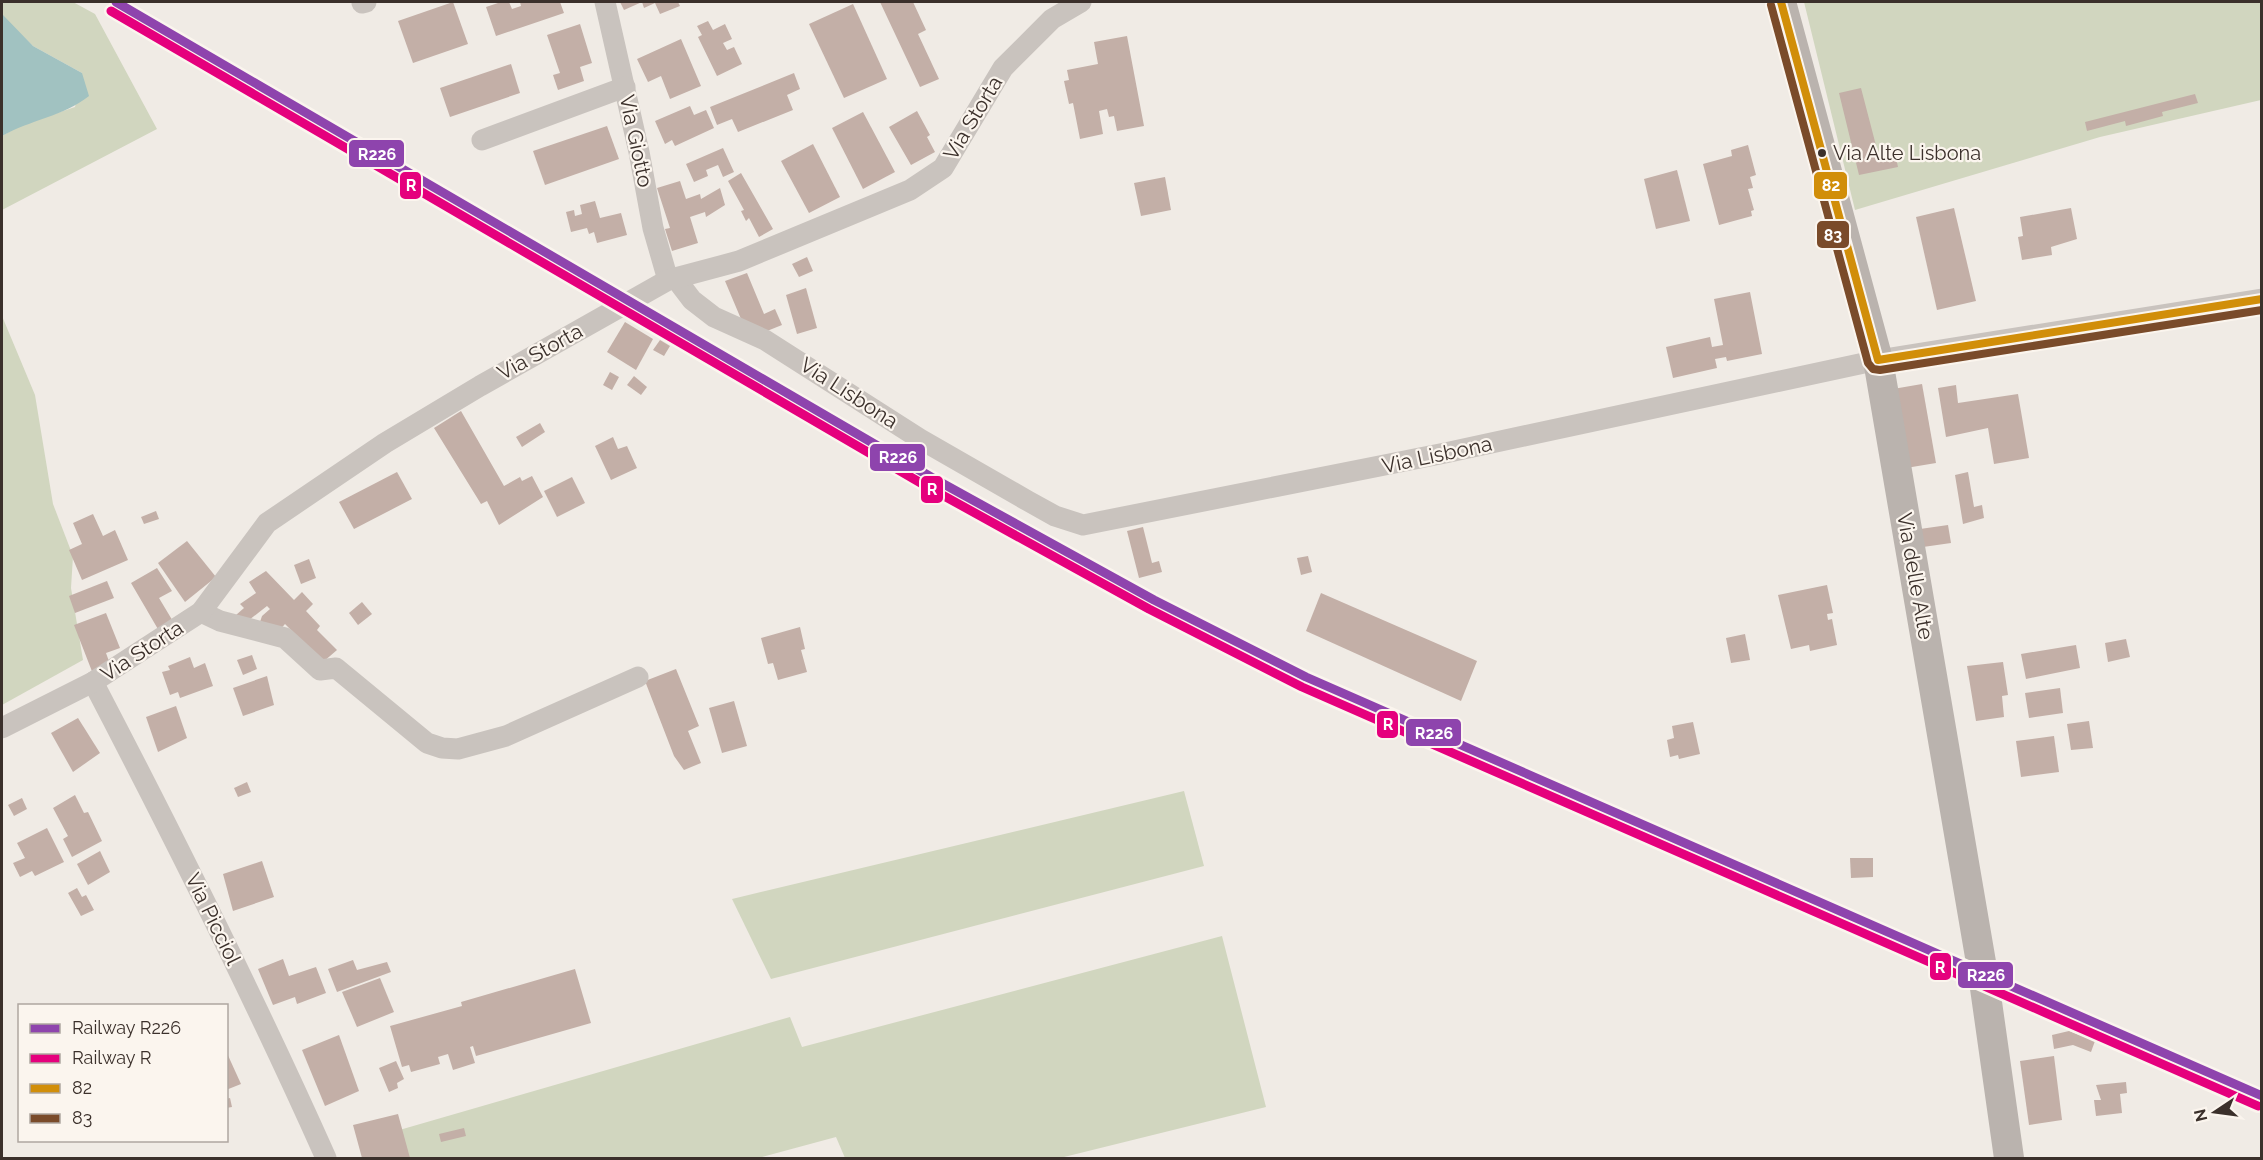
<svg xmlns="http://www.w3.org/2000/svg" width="2263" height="1160" viewBox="0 0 2263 1160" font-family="Raleway,sans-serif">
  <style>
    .green { fill: #d1d6bf }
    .water { fill: #a1c2c1 }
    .building { fill: #c3afa7 }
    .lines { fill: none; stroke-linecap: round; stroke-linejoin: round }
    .street { stroke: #c9c3be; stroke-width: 21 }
    .secondary { stroke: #bab3ae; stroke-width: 30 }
    .bus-1-casing { stroke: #fbf5ee; stroke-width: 12 }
    .bus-2-casing { stroke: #fbf5ee; stroke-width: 12 }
    .bus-1 { stroke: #d18e09; stroke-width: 8 }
    .bus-2 { stroke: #7a4b2a; stroke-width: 8 }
    .rail-1-casing { stroke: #fbf5ee; stroke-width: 14 }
    .rail-2-casing { stroke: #fbf5ee; stroke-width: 14 }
    .rail-1 { stroke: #8e44ad; stroke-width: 9 }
    .rail-2 { stroke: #e5007d; stroke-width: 9 }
    .bus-dot { fill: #3b302b; stroke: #fbf5ee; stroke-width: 2 }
    .labels { text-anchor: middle; stroke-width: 4.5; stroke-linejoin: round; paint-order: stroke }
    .bus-label { font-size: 20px; fill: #3b302b; stroke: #fbf5ee; text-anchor: start }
    .street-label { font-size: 21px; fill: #3b302b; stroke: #fbf5ee }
    .line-badge { stroke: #fbf5ee; stroke-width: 2 }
    .badge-label { font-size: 16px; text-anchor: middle; font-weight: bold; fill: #fff }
  </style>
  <rect width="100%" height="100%" fill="#f0ebe5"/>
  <g class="green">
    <polygon points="2,2 73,2 95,14 157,129 2,210 2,136 21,125 75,107 82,73 33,46 2,16"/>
    <polygon points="1804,2 2261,2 2261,100 2100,137 1855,210"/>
    <polygon points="2,316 35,395 53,504 73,556 71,588 83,660 2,705"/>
    <polygon points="1184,791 1204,866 771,979 732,899"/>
    <polygon points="1222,936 1266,1107 1060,1158 845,1158 836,1137 758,1158 405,1158 396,1131 790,1017 802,1047"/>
  </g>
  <path class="water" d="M3 15 33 46 82 73 89 96C64 116 30 120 2 136Z"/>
  <g class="building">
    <polygon points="453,2 468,44 413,63 398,21"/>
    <polygon points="501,2 509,2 512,9 521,6 520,2 560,2 564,13 496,36 486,7"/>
    <polygon points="620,2 678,2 680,6 660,14 655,3 644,8 642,2 624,10"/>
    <polygon points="880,2 913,2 926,30 918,34 939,79 920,87"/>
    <polygon points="853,4 887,79 844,98 809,24"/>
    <polygon points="708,21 713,30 725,24 732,39 723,43 727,50 734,47 742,64 717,76 698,37 702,35 697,26"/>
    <polygon points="580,24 592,63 580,67 584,81 558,90 553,75 560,73 547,35"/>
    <polygon points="1127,36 1144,126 1117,131 1114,116 1109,117 1107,109 1099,111 1103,134 1080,139 1073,103 1069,104 1064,81 1069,80 1067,70 1098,64 1094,42"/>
    <polygon points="681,39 701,86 670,99 661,76 648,82 637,59"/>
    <polygon points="511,64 520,93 450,117 440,88"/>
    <polygon points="794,73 800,89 787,95 793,110 738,132 732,119 717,125 710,107"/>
    <polygon points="1861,88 1879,157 1895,153 1898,167 1859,175 1839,93"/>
    <polygon points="2195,94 2198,103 2162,112 2163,116 2126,126 2125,121 2087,131 2085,122"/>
    <polygon points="690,106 694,115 706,110 714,128 675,146 672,140 665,144 655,121"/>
    <polygon points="917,111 930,135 927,137 935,152 911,165 889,127"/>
    <polygon points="863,112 895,172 863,189 832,128"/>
    <polygon points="607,126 619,159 545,185 533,151"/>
    <polygon points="813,144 840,197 809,213 781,161"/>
    <polygon points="1748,145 1756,175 1750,177 1753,188 1748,189 1754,210 1751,211 1752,216 1719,225 1703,164 1732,156 1731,150"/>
    <polygon points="723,148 734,172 723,177 718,165 706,170 708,176 694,182 686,164"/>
    <polygon points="1677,170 1690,221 1656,229 1644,179"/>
    <polygon points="741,173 773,229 759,237 749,218 746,221 741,211 744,210 728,181"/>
    <polygon points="1165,177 1171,210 1141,216 1134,183"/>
    <polygon points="680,181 686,199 700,194 701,199 720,188 725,205 706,217 705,212 690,217 698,243 672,251 665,229 670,228 657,188"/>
    <polygon points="595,201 600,218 621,213 627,235 597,243 594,232 589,234 587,228 571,232 566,212 574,210 575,216 582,214 580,205"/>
    <polygon points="1954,208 1976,301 1937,310 1916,217"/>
    <polygon points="2071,208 2077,239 2051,247 2052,255 2022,260 2018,237 2023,236 2020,217"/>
    <polygon points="807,257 813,271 799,277 792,264"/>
    <polygon points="747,273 764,314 775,309 782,325 749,338 725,281"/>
    <polygon points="806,288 817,328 797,334 786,295"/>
    <polygon points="1750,292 1762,354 1727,361 1726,357 1715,359 1717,368 1673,378 1666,347 1710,337 1712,347 1723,345 1714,299"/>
    <polygon points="625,322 653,339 636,370 607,352"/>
    <polygon points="660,340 670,346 664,356 653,350"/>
    <polygon points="610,372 619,377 612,390 603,385"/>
    <polygon points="634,376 647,387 641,395 627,385"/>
    <polygon points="1922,384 1936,463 1906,468 1893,389"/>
    <polygon points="1956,385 1958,403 2018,394 2029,458 1994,464 1988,428 1946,437 1938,388"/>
    <polygon points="461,411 504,486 520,477 522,481 532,476 543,497 499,525 487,501 481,504 434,428"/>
    <polygon points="540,423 545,432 522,447 516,437"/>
    <polygon points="613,437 618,449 627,446 637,468 611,480 595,446"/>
    <polygon points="397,472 412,499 354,529 339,502"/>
    <polygon points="1968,472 1974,507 1982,505 1984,518 1963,524 1955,475"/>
    <polygon points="572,477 585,503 557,517 544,491"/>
    <polygon points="156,511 159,519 144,524 141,517"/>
    <polygon points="93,514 103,536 115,530 128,560 82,580 69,550 82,544 73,523"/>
    <polygon points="1948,525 1951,543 1923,547 1920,529"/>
    <polygon points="1143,527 1152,563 1159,561 1162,572 1139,578 1127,531"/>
    <polygon points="187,541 216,577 185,602 158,563"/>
    <polygon points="1308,556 1312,572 1301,575 1297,558"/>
    <polygon points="309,559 316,578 301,584 294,565"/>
    <polygon points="157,568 172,591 159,598 177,628 162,636 131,583"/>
    <polygon points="266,571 294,600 302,592 313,604 306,611 320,626 317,630 337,650 323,662 285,624 277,633 258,628 262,616 270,609 267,606 244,624 236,615 244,608 240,604 256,593 249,582"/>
    <polygon points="107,581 114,598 75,613 69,596"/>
    <polygon points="1827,585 1833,613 1827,614 1828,620 1832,619 1837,645 1810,651 1809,645 1791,649 1778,595"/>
    <polygon points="1321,593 1477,661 1461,701 1306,631"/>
    <polygon points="362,602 372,614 358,625 349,613"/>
    <polygon points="106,613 120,648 106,653 111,667 93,674 74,625"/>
    <polygon points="800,627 805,649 801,650 807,672 778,680 773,663 768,664 761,638"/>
    <polygon points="1745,634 1750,660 1731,663 1726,638"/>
    <polygon points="2126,639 2130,657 2108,662 2105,643"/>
    <polygon points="2076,645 2080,668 2026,679 2021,654"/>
    <polygon points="252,655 257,669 243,675 237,660"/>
    <polygon points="190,657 194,668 205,663 213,686 180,698 178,692 170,695 162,672 170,670 168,666"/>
    <polygon points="2003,662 2008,695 2002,696 2004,717 1976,721 1967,666"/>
    <polygon points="676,669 699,726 688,731 701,763 684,770 674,756 645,681"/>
    <polygon points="267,676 274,705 243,716 233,688"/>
    <polygon points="2060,688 2063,713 2029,718 2025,693"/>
    <polygon points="734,701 747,746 722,753 709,708"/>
    <polygon points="176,706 187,738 158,752 146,717"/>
    <polygon points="78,718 100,753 73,772 51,733"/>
    <polygon points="2089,721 2093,748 2071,750 2067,724"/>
    <polygon points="1693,722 1700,754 1679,759 1678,755 1670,757 1667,740 1674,738 1672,726"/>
    <polygon points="2054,736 2059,772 2021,777 2016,741"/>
    <polygon points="247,782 251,792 238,797 234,788"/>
    <polygon points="75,795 84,813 88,812 102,841 72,857 63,839 68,836 53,808"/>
    <polygon points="22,798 27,809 14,816 8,805"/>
    <polygon points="47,828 64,862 35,876 32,871 20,877 13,863 25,858 17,843"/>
    <polygon points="100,851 110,872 88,885 77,864"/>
    <polygon points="1850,858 1873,858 1873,877 1851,878"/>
    <polygon points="262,861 274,897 233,911 223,874"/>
    <polygon points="77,888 82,897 86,895 94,910 81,916 68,893"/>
    <polygon points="283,959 289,976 316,967 326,993 297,1004 295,997 273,1005 258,969"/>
    <polygon points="353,960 357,970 387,962 391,972 337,992 328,969"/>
    <polygon points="575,969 591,1023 476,1056 473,1046 470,1047 475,1063 453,1070 448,1054 438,1057 440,1064 411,1072 409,1065 402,1067 390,1026 462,1006 461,1002"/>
    <polygon points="380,978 394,1012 357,1027 342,992"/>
    <polygon points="2069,1031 2095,1041 2091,1052 2073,1045 2054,1049 2052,1035"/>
    <polygon points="339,1035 359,1091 325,1106 302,1050"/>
    <polygon points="226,1051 241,1084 226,1090"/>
    <polygon points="2054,1056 2062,1120 2029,1125 2020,1061"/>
    <polygon points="396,1061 404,1079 397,1083 398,1088 389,1092 379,1068"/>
    <polygon points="2126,1082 2127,1093 2120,1094 2122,1113 2096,1116 2094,1100 2101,1100 2096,1085"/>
    <polygon points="230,1098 232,1107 226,1108 226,1099"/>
    <polygon points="398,1114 410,1158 362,1158 353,1125"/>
    <polygon points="464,1128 466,1136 441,1142 439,1134"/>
  </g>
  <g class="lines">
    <g class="street">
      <polyline points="605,2 639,152 653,228 668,280"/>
      <polyline points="362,3 366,2"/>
      <polyline points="482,140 625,87"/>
      <polyline points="676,279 692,300 714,317 765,340 920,439 1028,501 1055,516 1083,525 1445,453 1878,360 2262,299"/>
      <polyline points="201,612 220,621 285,638 320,670 336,668 427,743 442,748 458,749 506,736 638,677"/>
      <path d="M93 682C175 839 254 997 326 1158"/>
      <polyline points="2,728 93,682 201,612 267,523 385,443 480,386 668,280 739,261 910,190 943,168 1003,68 1052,19 1081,2"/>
    </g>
    <polyline class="secondary" points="1781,2 1878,360 1983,974 2009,1158"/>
    <g class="bus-1-casing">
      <polyline id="bus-1" points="1781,2 1878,360 2262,299"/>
    </g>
    <g class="bus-2-casing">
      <polyline id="bus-2" points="1771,5 1868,363 1873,369 1880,370 2262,310"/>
    </g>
    <use href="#bus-1" class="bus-1"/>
    <use href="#bus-2" class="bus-2"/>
    <g class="rail-1-casing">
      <polyline id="rail-1" points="116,2 931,477 1154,600 1306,677 2262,1096"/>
    </g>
    <g class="rail-2-casing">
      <polyline id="rail-2" points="111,11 926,486 1149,609 1302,687 2258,1106"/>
    </g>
    <use href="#rail-1" class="rail-1"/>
    <use href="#rail-2" class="rail-2"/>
  </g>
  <circle class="bus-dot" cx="1822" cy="153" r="5"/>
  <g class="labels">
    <g class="bus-label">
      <text x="1833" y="160">Via Alte Lisbona</text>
    </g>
    <g class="street-label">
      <text transform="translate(973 118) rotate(-59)" y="7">Via Storta</text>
      <text transform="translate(636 141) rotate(78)" y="7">Via Giotto</text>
      <text transform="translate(540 352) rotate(-29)" y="7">Via Storta</text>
      <text transform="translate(849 393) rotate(33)" y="7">Via Lisbona</text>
      <text transform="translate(1437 455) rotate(-12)" y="7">Via Lisbona</text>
      <text transform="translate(1915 576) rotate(80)" y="7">Via delle Alte</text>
      <text transform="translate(142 651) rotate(-33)" y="7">Via Storta</text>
      <text transform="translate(213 919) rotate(64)" y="7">Via Picciol</text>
    </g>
  </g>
  <g class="line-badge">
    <rect x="348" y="139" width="57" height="29" rx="6" fill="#8e44ad"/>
    <rect x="1813" y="171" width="35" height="29" rx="6" fill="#d18e09"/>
    <rect x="399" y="171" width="23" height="29" rx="6" fill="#e5007d"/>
    <rect x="1816" y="220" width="34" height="29" rx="6" fill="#7a4b2a"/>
    <rect x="869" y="443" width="57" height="29" rx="6" fill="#8e44ad"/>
    <rect x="920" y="475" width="24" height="29" rx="6" fill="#e5007d"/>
    <rect x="1376" y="710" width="23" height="29" rx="6" fill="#e5007d"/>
    <rect x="1405" y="718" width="57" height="29" rx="6" fill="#8e44ad"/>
    <rect x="1929" y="952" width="23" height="29" rx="6" fill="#e5007d"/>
    <rect x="1957" y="961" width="57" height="28" rx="6" fill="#8e44ad"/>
  </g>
  <g class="badge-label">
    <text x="377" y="160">R226</text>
    <text x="1831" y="191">82</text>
    <text x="411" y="191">R</text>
    <text x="1833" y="241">83</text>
    <text x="898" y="463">R226</text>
    <text x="932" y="495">R</text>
    <text x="1388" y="730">R</text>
    <text x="1434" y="739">R226</text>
    <text x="1940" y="973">R</text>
    <text x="1986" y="981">R226</text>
  </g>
  <rect width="2263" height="1160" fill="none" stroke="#3b302b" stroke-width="6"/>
  <rect x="18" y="1004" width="210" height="138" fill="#fbf5ee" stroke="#aea6a0" stroke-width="1.5"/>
  <rect x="30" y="1024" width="30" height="9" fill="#8e44ad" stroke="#aea6a0" stroke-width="1.5"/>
  <text x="72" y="1034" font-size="18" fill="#3b302b">Railway R226</text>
  <rect x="30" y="1054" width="30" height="9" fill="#e5007d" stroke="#aea6a0" stroke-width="1.5"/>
  <text x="72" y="1064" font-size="18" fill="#3b302b">Railway R</text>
  <rect x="30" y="1084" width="30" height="9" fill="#d18e09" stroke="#aea6a0" stroke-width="1.5"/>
  <text x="72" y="1094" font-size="18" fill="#3b302b">82</text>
  <rect x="30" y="1114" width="30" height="9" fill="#7a4b2a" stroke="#aea6a0" stroke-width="1.5"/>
  <text x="72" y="1124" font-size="18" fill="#3b302b">83</text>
  <g transform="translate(2215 1112) rotate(257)" stroke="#fbf5ee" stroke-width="4.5" paint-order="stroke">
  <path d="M0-4.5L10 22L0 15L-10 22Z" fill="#3b302b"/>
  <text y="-9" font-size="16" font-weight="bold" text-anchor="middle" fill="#3b302b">N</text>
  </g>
</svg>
